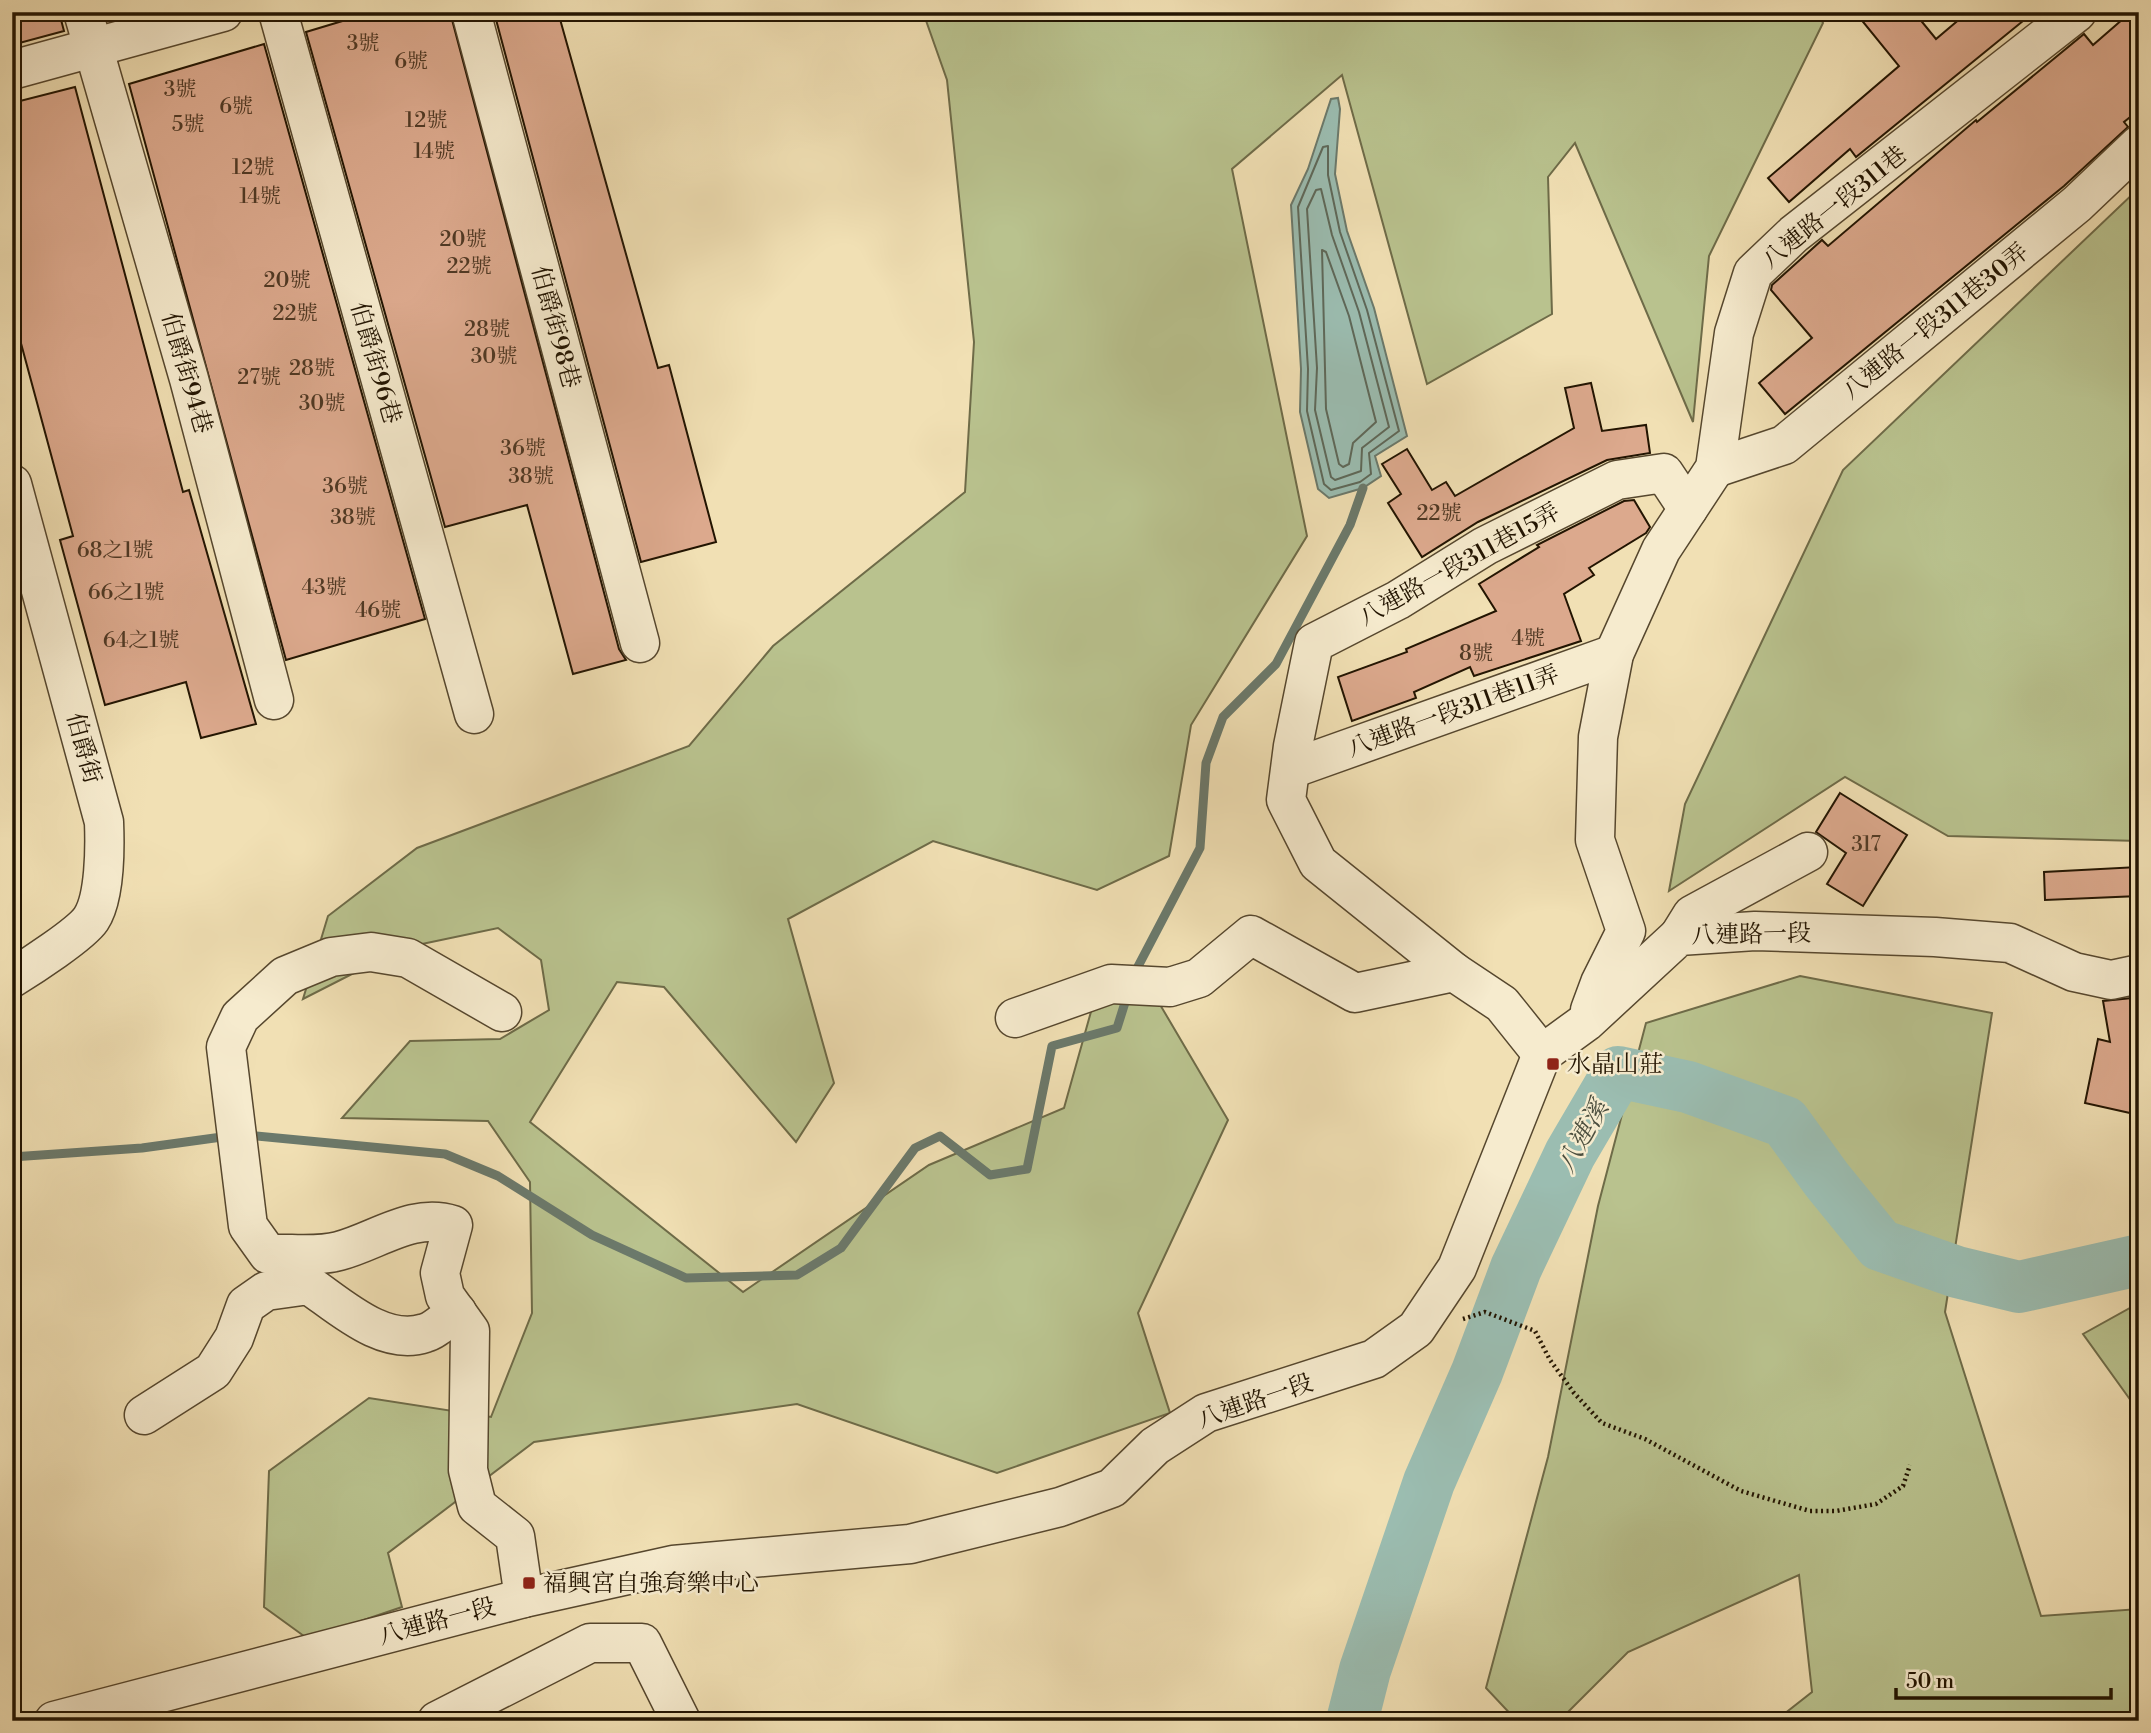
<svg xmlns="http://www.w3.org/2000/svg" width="2151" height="1733" viewBox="0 0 2151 1733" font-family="'Libre Bodoni','Noto Serif TC',serif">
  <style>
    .green { fill: #b9c28e; stroke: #6e6b48; stroke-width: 2 }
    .water { fill: #9bbdb1; stroke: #6b796b; stroke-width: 2 }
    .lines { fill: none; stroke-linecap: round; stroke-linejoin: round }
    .shore { stroke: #5e6859; stroke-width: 2 }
    .stream { stroke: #6b796b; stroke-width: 9 }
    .river { stroke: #9bbdb1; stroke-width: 52 }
    .building { fill: #dca98d; stroke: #221401; stroke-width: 2 }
    .minor-casing { stroke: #56472e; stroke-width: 41 }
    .path { stroke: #221401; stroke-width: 4.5; stroke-dasharray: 2 3.5; stroke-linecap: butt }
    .minor { stroke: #f6ebce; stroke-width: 38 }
    .poi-dot { fill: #8f2418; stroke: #f6ebce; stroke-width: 2.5 }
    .labels { text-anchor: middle; stroke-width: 5; stroke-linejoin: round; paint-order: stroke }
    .number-label { font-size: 21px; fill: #503924 }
    .street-label { font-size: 24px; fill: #221401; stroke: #f6ebce }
    .poi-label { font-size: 24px; fill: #221401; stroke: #f6ebce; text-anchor: start }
    .water-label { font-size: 26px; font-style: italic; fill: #4c4f3f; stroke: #f6ebce }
  </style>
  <rect width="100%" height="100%" fill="#f1e0b4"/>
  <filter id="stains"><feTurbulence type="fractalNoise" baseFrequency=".00286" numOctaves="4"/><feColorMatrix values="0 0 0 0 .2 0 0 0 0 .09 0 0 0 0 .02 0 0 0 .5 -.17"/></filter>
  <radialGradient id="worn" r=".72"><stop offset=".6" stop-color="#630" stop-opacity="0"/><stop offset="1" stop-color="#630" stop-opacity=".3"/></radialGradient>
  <g class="green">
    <polygon points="923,12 1818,12 1823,23 1709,256 1693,422 1575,143 1548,177 1552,314 1427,384 1342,75 1232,169 1307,536 1191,725 1169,856 1097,890 933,841 788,919 834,1083 796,1142 664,987 617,982 530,1122 743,1292 929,1165 1064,1108 1094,1001 1152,991 1228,1120 1138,1313 1170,1413 997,1473 797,1404 534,1442 388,1553 402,1607 308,1639 264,1607 269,1471 369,1398 491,1417 532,1313 530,1182 488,1121 342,1118 410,1041 500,1039 549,1010 541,960 498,928 403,948 303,999 328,916 417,848 689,746 773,646 965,492 974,342 947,80"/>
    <polygon points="2139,188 2139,841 1948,836 1845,777 1669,891 1685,804 1843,470"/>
    <polygon points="1800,976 1992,1013 1945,1312 2041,1616 2139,1609 2139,1721 1775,1721 1812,1692 1799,1575 1628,1652 1559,1721 1517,1721 1486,1688 1548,1457 1598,1206 1646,1023"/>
    <polygon points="2139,1303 2139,1412 2083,1334"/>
  </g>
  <polygon class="water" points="1338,98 1340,109 1335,174 1347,231 1374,308 1407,436 1375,456 1381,476 1363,488 1329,498 1318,489 1300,412 1301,369 1291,205 1308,169 1331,99"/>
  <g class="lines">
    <g class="shore">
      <polygon points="1328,146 1328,175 1340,232 1367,310 1399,431 1369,453 1371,474 1360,482 1331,490 1324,484 1307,411 1308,369 1298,207 1323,147"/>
      <polygon points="1321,189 1332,235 1359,312 1389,427 1362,448 1361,471 1335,480 1331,477 1315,410 1317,368 1307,209 1316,190"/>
      <polygon points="1322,250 1326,252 1349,316 1376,422 1353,443 1349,464 1343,467 1339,464 1326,409"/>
    </g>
    <g class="stream">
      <polyline points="1133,976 1200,848 1206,763 1223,717 1276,664 1350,525 1363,488"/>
      <polyline points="247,1135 445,1154 498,1176 592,1235 686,1278 797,1275 841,1248 915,1148 940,1136 990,1175 1027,1169 1052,1046 1117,1028 1128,993"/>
      <polyline points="12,1157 142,1148 229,1136"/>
    </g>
    <polyline class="river" points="1352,1721 1365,1670 1429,1482 1477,1372 1516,1268 1570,1154 1618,1072 1688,1087 1785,1122 1827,1180 1880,1245 1957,1272 2019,1287 2139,1260"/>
  </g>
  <g class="building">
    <polygon points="12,12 59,12 64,31 12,45"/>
    <polygon points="391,12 450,12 619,649 626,660 573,674 527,505 445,527 306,32 369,13 371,18"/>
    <polygon points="494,12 558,12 658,368 669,365 716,542 641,562"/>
    <polygon points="1855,12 1914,12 1936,39 1968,12 2034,12 1856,157 1850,149 1789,202 1768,178 1899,66"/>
    <polygon points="2131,12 2139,12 2139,110 2124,122 2128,127 2064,186 1785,414 1759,383 1812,338 1771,290 1772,285 1822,240 1828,246 1976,120 1977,122 2084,34 2093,45"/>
    <polygon points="264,44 425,619 286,660 129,84"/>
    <polygon points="75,87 183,492 189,490 256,724 201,738 186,682 105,705 60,540 73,536 12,310 12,103"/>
    <polygon points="1591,383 1602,431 1646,425 1650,453 1607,460 1478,522 1422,557 1388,503 1401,494 1382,464 1407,449 1432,490 1446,482 1455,496 1574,428 1565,388"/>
    <polygon points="1634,500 1650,527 1646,533 1589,568 1594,575 1564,594 1581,641 1474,676 1470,667 1414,692 1416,698 1352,721 1338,677 1407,652 1406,649 1496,611 1479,584 1539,547 1537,545 1624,501"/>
    <polygon points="1840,793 1907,835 1863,906 1827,884 1846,853 1816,832"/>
    <polygon points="2138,867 2139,896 2045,900 2044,872"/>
    <polygon points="2132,998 2139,1002 2139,1071 2130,1113 2085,1103 2098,1039 2110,1042 2103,1001"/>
  </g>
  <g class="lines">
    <g class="minor-casing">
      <g id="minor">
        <polyline points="83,12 189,379 274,700"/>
        <polyline points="278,12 474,714"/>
        <polyline points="471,12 640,643"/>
        <polyline points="12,70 223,12"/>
        <polyline points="1715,468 1784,445 2077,204 2139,145"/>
        <path d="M12 484 104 822C105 847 105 898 91 919 81 934 30 967 12 978"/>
        <polyline points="1291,769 1614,654"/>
        <polyline points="1679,936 1692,915 1808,852"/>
        <polyline points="1454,972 1318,863 1286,800 1293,746 1314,643 1398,600 1485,546 1617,480 1664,473 1688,509"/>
        <polyline points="1590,1010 1600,983 1626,931 1595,840 1598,737 1614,654 1661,550 1715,468 1734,333 1753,273 1794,234 2077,12"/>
        <path d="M502 1012 408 958 371 952 331 957 285 976 240 1017 226 1047 248 1226 268 1254C290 1253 318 1257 339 1251 377 1241 413 1212 453 1225L440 1273 445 1296 470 1331 468 1470 477 1506 515 1536 524 1598"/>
        <polyline points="1015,1018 1111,984 1170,987 1199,978 1251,935 1355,993 1454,972 1502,1004 1542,1054"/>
        <path d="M144 1415 213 1371 234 1338 246 1305 266 1291 309 1285C341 1307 384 1347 425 1333 436 1330 447 1318 457 1312"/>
        <polyline points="54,1721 524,1598 673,1565 910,1544 1060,1507 1112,1488 1155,1446 1206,1413 1374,1359 1416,1329 1457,1268 1542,1054 1586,1022 1679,936 1755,931 1935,937 2010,943 2074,972 2111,980 2139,974"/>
        <polyline points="437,1721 590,1643 642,1643 681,1721"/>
      </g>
    </g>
    <polyline class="path" points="1463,1319 1485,1312 1535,1331 1550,1360 1574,1393 1602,1423 1645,1439 1741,1491 1810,1511 1836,1511 1876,1504 1903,1486 1910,1465"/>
    <use href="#minor" class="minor"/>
  </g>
  <g class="poi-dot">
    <rect x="1546" y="1057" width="14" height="14" rx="3.5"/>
    <rect x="522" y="1576" width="14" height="14" rx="3.5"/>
  </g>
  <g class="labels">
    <g class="number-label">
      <text x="363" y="50">3號</text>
      <text x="411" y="68">6號</text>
      <text x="180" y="96">3號</text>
      <text x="236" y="113">6號</text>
      <text x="426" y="127">12號</text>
      <text x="188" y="131">5號</text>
      <text x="434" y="158">14號</text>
      <text x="253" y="174">12號</text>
      <text x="260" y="203">14號</text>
      <text x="463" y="246">20號</text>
      <text x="469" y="273">22號</text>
      <text x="287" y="287">20號</text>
      <text x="295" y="320">22號</text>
      <text x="487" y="336">28號</text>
      <text x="494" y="363">30號</text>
      <text x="312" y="375">28號</text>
      <text x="259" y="384">27號</text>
      <text x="322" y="410">30號</text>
      <text x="523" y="455">36號</text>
      <text x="531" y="483">38號</text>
      <text x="345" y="493">36號</text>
      <text x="1439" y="520">22號</text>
      <text x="353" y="524">38號</text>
      <text x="115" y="557">68之1號</text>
      <text x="324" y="594">43號</text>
      <text x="126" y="599">66之1號</text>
      <text x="378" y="617">46號</text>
      <text x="1528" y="645">4號</text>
      <text x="141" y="647">64之1號</text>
      <text x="1476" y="660">8號</text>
      <text x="1866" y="851">317</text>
    </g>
    <g class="street-label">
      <text transform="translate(1834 207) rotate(-39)" y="8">八連路一段311巷</text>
      <text transform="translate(1935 321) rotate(-39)" y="8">八連路一段311巷30弄</text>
      <text transform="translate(556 327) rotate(75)" y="8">伯爵街98巷</text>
      <text transform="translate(376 363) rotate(74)" y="8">伯爵街96巷</text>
      <text transform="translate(187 373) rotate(74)" y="8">伯爵街94巷</text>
      <text transform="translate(1459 564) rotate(-29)" y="8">八連路一段311巷15弄</text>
      <text transform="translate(1453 711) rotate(-20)" y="8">八連路一段311巷11弄</text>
      <text transform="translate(84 748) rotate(75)" y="8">伯爵街</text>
      <text transform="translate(1751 934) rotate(-1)" y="8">八連路一段</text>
      <text transform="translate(1255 1401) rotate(-19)" y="8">八連路一段</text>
      <text transform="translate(437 1621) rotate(-15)" y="8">八連路一段</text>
    </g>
    <g class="poi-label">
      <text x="1567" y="1072">水晶山莊</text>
      <text x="543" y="1591">福興宮自強育樂中心</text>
    </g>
    <g class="water-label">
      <text transform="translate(1582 1136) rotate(-61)" y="9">八連溪</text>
    </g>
  </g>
  <rect width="2151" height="1733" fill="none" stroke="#f1e0b4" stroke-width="42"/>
  <rect x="14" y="14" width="2123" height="1705" fill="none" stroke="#221401" stroke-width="3.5"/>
  <rect x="21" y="21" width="2109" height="1691" fill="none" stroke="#221401" stroke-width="2"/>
  <path d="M1896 1688v10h215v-10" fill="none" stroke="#221401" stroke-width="3.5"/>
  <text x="1906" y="1688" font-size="21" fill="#221401" stroke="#f6ebce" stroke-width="5" paint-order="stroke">50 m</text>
  <rect width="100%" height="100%" filter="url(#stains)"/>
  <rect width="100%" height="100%" fill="url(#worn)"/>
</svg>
